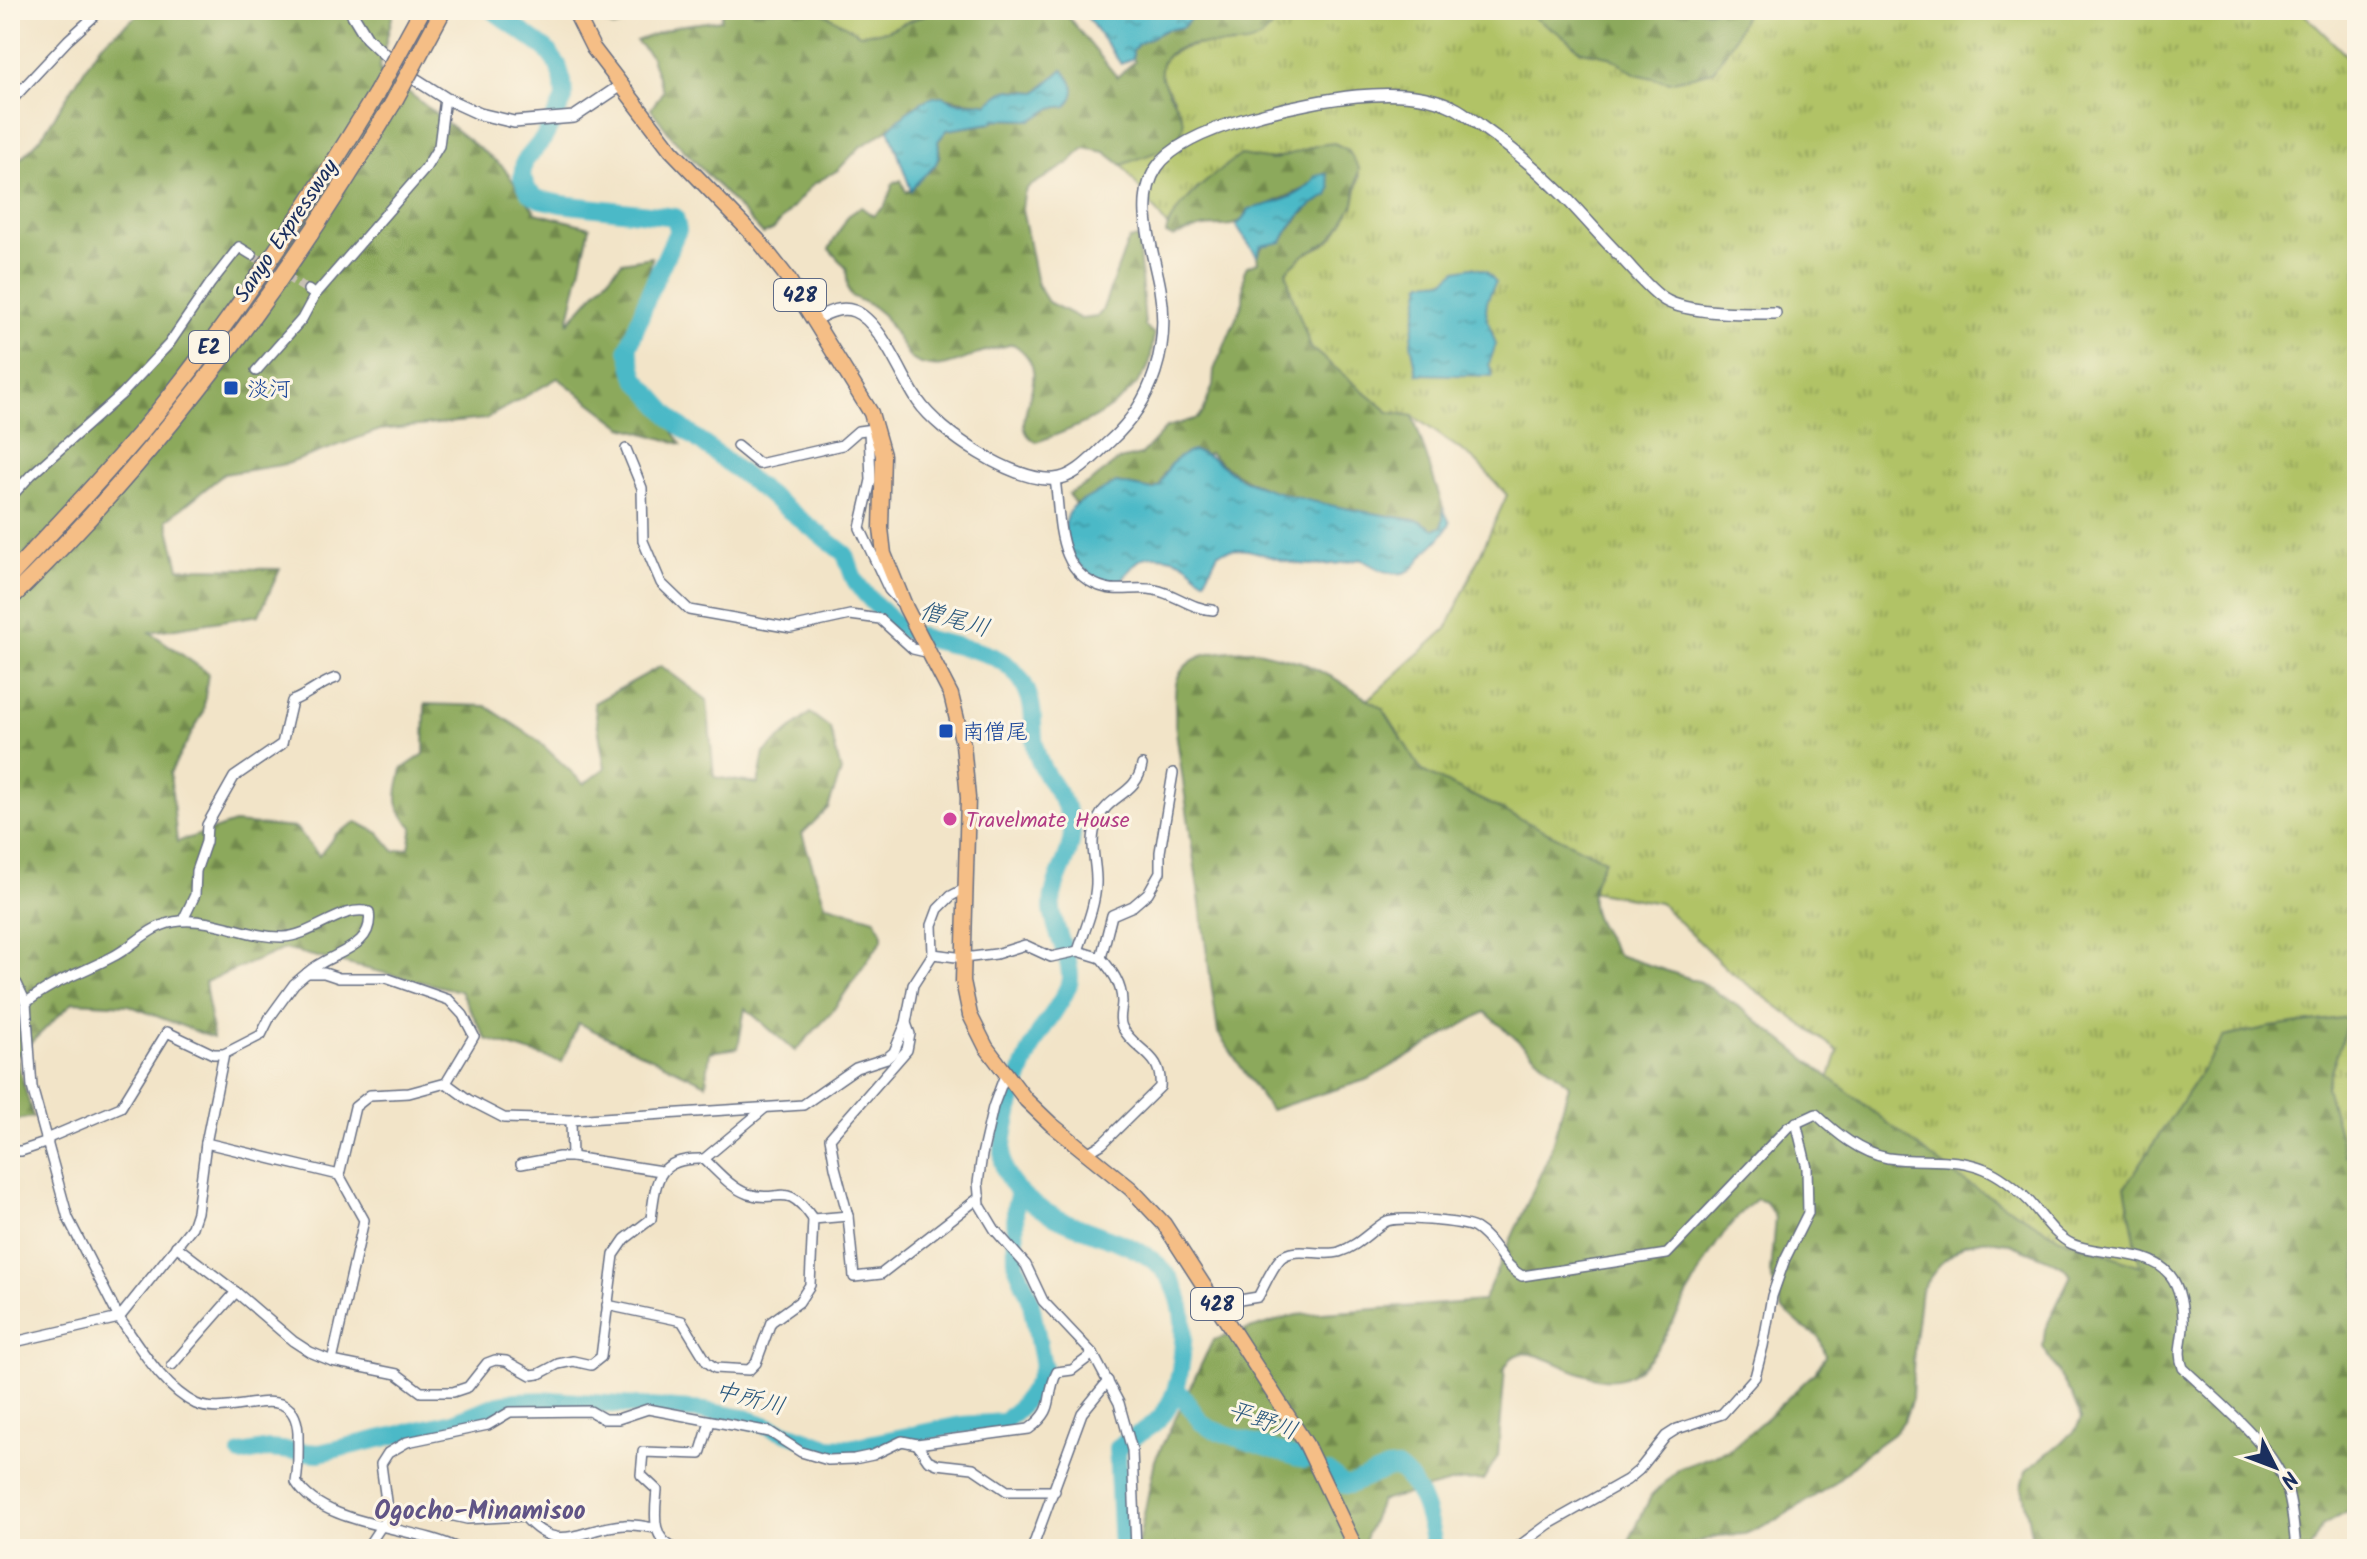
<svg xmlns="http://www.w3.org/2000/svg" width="2367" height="1559" viewBox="0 0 2367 1559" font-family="Kalam,'Klee One',sans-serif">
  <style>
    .grass { fill: url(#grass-tufts); stroke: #667962; stroke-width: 2 }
    .forest { fill: url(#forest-firs); stroke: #546c5c; stroke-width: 2 }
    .water { fill: url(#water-ripples); stroke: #347492; stroke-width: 2 }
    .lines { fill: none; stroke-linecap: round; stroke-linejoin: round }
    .river { stroke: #4cb9c7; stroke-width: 18 }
    .minor-tunnel { stroke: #c7c0b3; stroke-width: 9; stroke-dasharray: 9 4.5; stroke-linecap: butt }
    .minor-casing { stroke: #666e83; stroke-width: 12 }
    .tertiary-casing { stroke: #666e83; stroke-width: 14 }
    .trunk-casing { stroke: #666e83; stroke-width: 17 }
    .motorway-casing { stroke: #666e83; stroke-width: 19 }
    .minor { stroke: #fff; stroke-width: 9 }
    .tertiary { stroke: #fff; stroke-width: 11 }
    .trunk { stroke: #f5be86; stroke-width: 14 }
    .motorway { stroke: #f5be86; stroke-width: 16 }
    .motorway-bridge-casing { stroke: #666e83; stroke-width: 19; stroke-linecap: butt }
    .motorway-bridge { stroke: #f5be86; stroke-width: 16 }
    .transit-dot { fill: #1a4fb4; stroke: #fcf5e5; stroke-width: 3 }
    .hotel-dot { fill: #d1479c; stroke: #fcf5e5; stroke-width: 3 }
    .labels { text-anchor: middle; stroke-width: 6; stroke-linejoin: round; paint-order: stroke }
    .shield { fill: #fcf5e5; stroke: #5e6a86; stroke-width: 2 }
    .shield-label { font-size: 20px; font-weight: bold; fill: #1b2f5e }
    .street-label { font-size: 22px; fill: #1b2f5e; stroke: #fcf5e5 }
    .transit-label { font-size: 22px; fill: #164399; stroke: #fcf5e5; text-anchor: start }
    .hotel-label { font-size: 22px; fill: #b23c85; stroke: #fcf5e5; text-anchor: start }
    .water-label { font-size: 24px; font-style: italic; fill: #2a587e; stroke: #fcf5e5 }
    .quarter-label { font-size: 26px; font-weight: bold; fill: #605486; stroke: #fcf5e5 }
  </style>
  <defs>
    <pattern id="grass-tufts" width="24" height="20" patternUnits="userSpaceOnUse" patternTransform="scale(2)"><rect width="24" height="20" fill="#b1c366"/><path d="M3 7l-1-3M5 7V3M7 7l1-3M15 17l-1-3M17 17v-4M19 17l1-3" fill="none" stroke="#8f9f57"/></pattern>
    <pattern id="forest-firs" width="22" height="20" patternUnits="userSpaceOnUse" patternTransform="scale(2)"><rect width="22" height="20" fill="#8ca95b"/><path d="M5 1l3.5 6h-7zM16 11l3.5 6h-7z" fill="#728a4e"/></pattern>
    <pattern id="water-ripples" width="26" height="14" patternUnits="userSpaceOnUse" patternTransform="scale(2)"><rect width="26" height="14" fill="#4cb9c7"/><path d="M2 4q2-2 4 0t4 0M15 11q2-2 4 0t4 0" fill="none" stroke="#3e97a5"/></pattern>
  </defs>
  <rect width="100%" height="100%" fill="#fcf5e5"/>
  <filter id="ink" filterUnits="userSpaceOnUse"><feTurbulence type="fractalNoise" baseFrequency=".0125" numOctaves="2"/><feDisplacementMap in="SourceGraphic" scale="16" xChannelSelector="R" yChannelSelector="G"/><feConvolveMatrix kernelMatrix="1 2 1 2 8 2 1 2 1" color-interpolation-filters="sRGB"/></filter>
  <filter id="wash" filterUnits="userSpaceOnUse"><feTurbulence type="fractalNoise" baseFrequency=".006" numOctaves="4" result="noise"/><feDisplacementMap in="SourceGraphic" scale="32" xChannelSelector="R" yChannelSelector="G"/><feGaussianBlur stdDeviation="1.8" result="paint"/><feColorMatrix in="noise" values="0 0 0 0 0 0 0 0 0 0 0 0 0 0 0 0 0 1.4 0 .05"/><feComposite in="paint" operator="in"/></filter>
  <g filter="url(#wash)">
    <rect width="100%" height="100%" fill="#f2e4c8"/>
    <g class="grass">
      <polygon points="818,10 936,10 886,31 860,34"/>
      <polygon points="1278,10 2300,10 2357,66 2357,1307 2121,1300 1966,1210 1818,1115 1838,1051 1728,970 1660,903 1537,882 1316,747 1447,628 1507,495 1475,460 1413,416 1389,413 1311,348 1291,292 1286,271 1305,254 1324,245 1335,235 1354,204 1360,175 1295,154 1265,160 1241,155 1197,189 1167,226 1122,165 1173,143 1174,97 1160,79 1159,71 1165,58 1178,50 1207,42 1234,46 1280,18"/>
    </g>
    <g class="forest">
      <path d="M144 10H394L379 69 503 167 536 213 590 227 568 323 622 262 652 257 632 365 681 444 623 427 558 378 485 419 380 430 287 464 224 474 167 520 179 568 280 569 259 615 150 632 208 673 203 713 170 773 177 842 234 823 296 828 319 856 336 834 357 822 379 833 394 851 409 848 413 827C391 806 396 797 402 769L424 754 425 704 486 706 536 739 584 784 605 768 594 703 661 666 707 700 714 777 758 784 764 753 810 713 830 728 841 772 828 808 802 834 825 904 875 919 882 931V940L831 1013 795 1051 745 1008 738 1048 710 1052 706 1084 578 1023 562 1062 486 1039 460 991 284 949 205 982 213 1038 128 1005 73 1002 16 1057 33 1117 10 1121V169L40 139 100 45Z"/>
      <polygon points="598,10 649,10 615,28 600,21"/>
      <path d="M723 10H818L860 34 886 31 936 10H1072L1068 17 1117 77 1135 61 1133 58V50L1138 44 1165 30 1183 27 1197 11 1216 13V10H1278L1280 18C1273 25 1266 35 1257 40 1235 54 1184 31 1164 60 1147 86 1206 117 1173 143 1160 153 1138 158 1122 165L1105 152 1084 148 1068 164 1027 188 1024 194 1022 209 1037 284 1048 302 1081 319 1097 317 1102 311 1126 246 1129 240 1138 238 1145 326 1154 334C1152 345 1152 362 1146 371 1121 410 1078 428 1036 442 999 421 1064 376 1013 344 1003 347 992 349 982 352 960 361 934 376 910 358L883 315 872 306 851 296 848 290 846 268 829 249 848 216 861 207 873 216 885 206 893 184 901 180 906 192 912 189 920 176 933 169 940 156 938 141 947 130 991 123 996 119 1032 120 1052 108 1067 106 1063 69 1037 92 1006 90 987 104C971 100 958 103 943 96L900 118 889 129 860 147 838 170 812 185 773 230 763 234 671 136 651 109 663 91 650 55 636 41 677 26 721 20Z"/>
      <polygon points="1522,10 1747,10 1733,41 1713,71 1670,82 1636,74 1608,56 1581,51 1563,36"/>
      <path d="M1334 143 1348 150 1359 168 1354 204 1339 229 1330 240 1305 254 1286 271 1291 292 1311 348 1389 412 1413 416 1444 510 1442 527 1434 529 1420 521C1349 509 1264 505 1209 453L1164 473 1160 487 1153 490 1116 483 1097 496 1075 504 1068 494 1088 484 1119 460 1141 455 1167 427 1198 418 1203 412 1213 385 1214 370 1243 302 1244 272 1247 266 1258 262 1257 256 1264 244 1282 242C1291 222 1304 214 1318 198L1310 186 1268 205 1249 209C1241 230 1223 225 1204 227 1193 229 1182 234 1172 237L1166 234C1170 207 1219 170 1241 155L1272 160 1318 145Z"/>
      <path d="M1254 650 1301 662 1334 678 1383 709 1422 771 1605 860C1580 902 1593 917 1618 955L1701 982 1742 1009 1957 1177 2060 1238 2140 1266 2125 1187 2224 1037 2270 1027 2349 1017 2326 1087 2345 1155 2357 1153V1363L2351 1372 2353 1442 2357 1443V1506L2322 1526 2310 1549H2034L2022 1487 2026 1471 2075 1431 2081 1419 2072 1396 2043 1347 2045 1329 2071 1275 2062 1265 2008 1243 1988 1240 1965 1244 1940 1264 1921 1290 1914 1348 1912 1399 1904 1421 1893 1434 1864 1455 1832 1485 1776 1520 1745 1534 1717 1536 1677 1549H1625L1651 1496 1680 1468 1731 1449 1773 1412 1814 1373 1826 1356 1819 1337 1801 1326 1782 1309 1770 1273 1775 1218 1766 1202 1757 1199C1718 1228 1697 1279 1674 1320 1664 1338 1651 1362 1633 1373 1593 1399 1536 1337 1512 1358 1509 1360 1507 1364 1505 1368L1498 1456 1483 1480 1458 1481 1380 1501 1361 1549H1137L1155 1460 1213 1340 1296 1315 1483 1301 1549 1155 1569 1085 1485 1012 1369 1079 1270 1110 1218 1033 1175 724C1176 711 1173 692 1177 680 1188 649 1227 651 1254 650Z"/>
    </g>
    <g class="water">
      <polygon points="1082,10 1216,10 1216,13 1197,11 1183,27 1165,30 1138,44 1133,50 1133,58 1121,64"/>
      <path d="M1063 69C1074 84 1079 90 1067 106L1052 108 1032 120 996 119 991 123 947 130 938 141C943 172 926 167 911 190L889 129C901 117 924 94 943 96 948 97 951 101 955 102 965 104 976 101 987 104L1006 90 1037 92Z"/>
      <path d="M1327 174 1331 189 1328 196C1309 204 1291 221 1282 242L1261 246 1257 256 1236 226 1246 216 1249 209C1272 204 1304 198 1316 175Z"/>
      <path d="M1472 267 1486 271 1496 282C1480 309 1486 315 1496 344L1489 364 1493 376 1417 374 1411 342 1422 282 1445 280 1457 270Z"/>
      <path d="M1193 451C1216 455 1224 472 1246 481 1302 503 1360 511 1420 521L1434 529 1442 527 1444 510 1450 523C1444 536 1436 542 1426 552 1421 556 1419 563 1414 567 1399 582 1375 568 1361 559 1336 565 1310 568 1285 561 1262 555 1242 543 1218 553L1205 580C1196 576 1194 569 1186 564 1175 556 1148 552 1137 562 1131 567 1126 575 1121 582 1087 588 1049 538 1072 508 1077 502 1107 489 1116 483L1153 490 1160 486C1165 470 1175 455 1193 451Z"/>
    </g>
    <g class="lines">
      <g class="river">
        <path d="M492 10 546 49 558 65 563 82 564 99 544 138 524 162 522 177 529 192 539 199 561 204 675 217 678 230 650 291 628 349 636 378 674 421 845 554C849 562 851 574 856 582 864 594 890 621 903 629 945 653 1005 639 1027 691 1036 711 1031 731 1036 751 1043 781 1072 800 1072 833 1071 860 1051 881 1052 908 1053 931 1075 964 1069 984 1063 1002 1048 1019 1038 1036 1022 1065 997 1136 1004 1168 1007 1179 1017 1191 1025 1197 1086 1251 1191 1227 1183 1343 1181 1373 1177 1405 1152 1425 1141 1433 1128 1440 1117 1448L1122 1549"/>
        <polyline points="1177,1389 1201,1422 1211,1429 1304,1460"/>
        <polyline points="241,1454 268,1449 319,1453 453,1422 499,1404 516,1401 551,1400 706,1411 745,1418 828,1447 849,1448 961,1425 1004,1422 1020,1407 1036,1384 1043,1366 1030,1298 1016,1265 1015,1208 1019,1192"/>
        <path d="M1329 1472 1344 1485H1350L1387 1469 1397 1468C1422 1485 1429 1521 1435 1549"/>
      </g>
    </g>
  </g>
  <g filter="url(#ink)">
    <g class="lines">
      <polyline class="minor-tunnel" points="252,255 308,290"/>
      <g class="minor-casing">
        <g id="minor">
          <polyline points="10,102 68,40 101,10"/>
          <polyline points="308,290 315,295 425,169 439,146 445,98"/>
          <polyline points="256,371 302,319 315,295"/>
          <polyline points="869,430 871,480 860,528 889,590 900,602"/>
          <polyline points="737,446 759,464 842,445 858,431 873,429"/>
          <polyline points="626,449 642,488 643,541 661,583 689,610 791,628 850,615 880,619 913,649 930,653"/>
          <path d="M1055 479C1061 519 1055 575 1106 588 1122 592 1139 586 1155 590 1176 594 1191 609 1213 610"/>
          <polyline points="10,498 31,475 122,394 169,344 210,284 239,247 252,255"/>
          <path d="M183 920 195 895 196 871 206 842 207 825 234 777 282 744 292 701C308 695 319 684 336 678"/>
          <path d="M1078 951C1085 929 1095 907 1096 884 1097 862 1088 844 1097 822 1107 795 1137 795 1142 765"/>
          <polyline points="933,954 964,958 996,954 1025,945 1051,957 1078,951 1101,958"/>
          <polyline points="10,979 17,984 26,1003 32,1087 68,1218 119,1318 192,1227 197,1212 206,1143 224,1054"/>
          <path d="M26 1003C52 981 82 973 112 957 136 945 151 923 181 921 215 918 249 938 283 937 313 936 343 904 369 912 375 950 329 952 307 973H324L339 978H386L449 1000 463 1015 474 1036 446 1083 409 1093 370 1095 355 1107 339 1175 364 1220 332 1361"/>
          <polyline points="1005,1075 993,1107 982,1155 978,1183 980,1205 995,1230 1026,1265 1043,1301 1093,1354 1119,1403 1132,1450 1136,1549"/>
          <polyline points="446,1083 469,1100 504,1118 571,1120 803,1105 856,1068 887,1058 894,1052 906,1023 913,985 933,954 932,925 938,909 951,896 966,888"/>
          <polyline points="571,1120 572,1157"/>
          <polyline points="46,1139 121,1107 167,1032 213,1054 224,1054 261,1035 270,1017 294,984 307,973"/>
          <polyline points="206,1143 339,1175"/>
          <polyline points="10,1151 21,1151 48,1142"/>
          <path d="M1087 1153 1102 1144 1160 1087C1163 1053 1135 1052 1122 1027 1118 1019 1122 1010 1122 1002 1122 984 1112 971 1101 958L1112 915 1133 906 1148 893 1160 872V852L1173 773"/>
          <path d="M704 1159C717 1171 731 1188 748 1194 780 1204 785 1179 813 1219"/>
          <polyline points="521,1164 559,1157 572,1157 661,1171"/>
          <polyline points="848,1216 854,1277 881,1274 980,1197"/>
          <path d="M176 1246 236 1292 293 1341 310 1352 332 1361 397 1374 421 1392H453L468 1387 487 1363 495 1360 506 1361 531 1375 539 1374 558 1364 573 1361 591 1365 601 1357 614 1255 625 1239 651 1219C656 1179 657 1157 704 1159L765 1108"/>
          <polyline points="607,1305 682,1321 707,1362 715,1368 749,1370 756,1363 771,1322 799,1302 810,1285 813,1219 848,1216 835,1167 830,1138 907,1050 910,1034 906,1023"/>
          <path d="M1222 1313 1240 1300 1258 1297C1265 1285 1271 1269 1280 1259 1293 1245 1321 1257 1339 1252 1358 1246 1369 1232 1385 1222 1396 1215 1463 1222 1475 1228 1494 1239 1502 1265 1522 1276L1667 1254 1788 1127 1816 1114C1836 1133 1860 1153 1888 1158 1920 1163 1955 1156 1985 1169 2002 1176 2016 1188 2029 1201 2042 1215 2054 1236 2072 1244 2102 1257 2147 1247 2170 1275 2180 1287 2184 1311 2183 1327 2182 1344 2177 1352 2183 1368 2217 1401 2276 1446 2288 1493 2293 1510 2294 1531 2296 1549"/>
          <path d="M10 1343 119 1318C140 1347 163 1388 196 1404 231 1420 295 1375 298 1433 298 1450 299 1465 296 1482 324 1527 415 1526 459 1549"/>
          <polyline points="172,1365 236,1292"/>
          <polyline points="917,1444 928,1460 937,1464 973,1468 1007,1491 1055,1491"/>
          <path d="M388 1516 381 1464 388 1453 407 1442 488 1425 510 1412 590 1411 604 1419H618L648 1409 770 1432 801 1452 828 1460 854 1459 873 1455 902 1441 917 1444 1029 1429C1058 1408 1044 1398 1057 1372L1072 1370 1093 1354"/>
          <path d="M366 1549 388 1516 396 1513 454 1516 467 1519 524 1516C559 1557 581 1527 624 1525 634 1524 646 1527 656 1528"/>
          <path d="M677 1549C650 1540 655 1513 657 1490L641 1475 643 1452 700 1454 710 1422"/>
          <polyline points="1032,1549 1082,1413 1108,1381"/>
          <polyline points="1515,1549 1549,1524 1627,1480 1639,1470 1666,1436 1677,1429 1722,1414 1755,1377 1763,1346 1772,1296 1785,1259 1808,1213 1807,1168 1796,1122"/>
        </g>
      </g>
      <g class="tertiary-casing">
        <g id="tertiary">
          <polyline points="350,10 367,38 401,70 445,98 480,114 514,122 574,117 620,86"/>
          <path d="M815 319C827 313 840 306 854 311 881 321 902 378 918 401 940 433 1014 482 1054 479 1076 478 1094 455 1110 441 1153 402 1170 347 1160 289 1154 252 1133 202 1157 167 1185 125 1309 101 1357 96 1388 93 1425 93 1453 107 1464 112 1473 120 1482 127 1510 147 1538 170 1562 194 1582 214 1600 236 1620 256 1632 268 1650 291 1665 300 1688 314 1747 313 1775 313"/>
        </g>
      </g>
      <g class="trunk-casing">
        <polyline id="trunk" points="574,10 593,48 671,150 758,240 787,277 871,413 883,455 881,528 884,554 906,608 951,695 963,744 968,798 963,981 970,1015 986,1047 1026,1100 1051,1124 1131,1189 1164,1224 1306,1444 1356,1549"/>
      </g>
      <g class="motorway-casing">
        <g id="motorway">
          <path d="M10 576C60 523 110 470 156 414 238 313 309 205 376 94"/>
          <path d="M10 599C161 453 286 283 393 103"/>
        </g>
      </g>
      <use href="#minor" class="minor"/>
      <use href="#tertiary" class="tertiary"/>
      <use href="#trunk" class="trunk"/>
      <use href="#motorway" class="motorway"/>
      <g class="motorway-bridge-casing">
        <g id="motorway-bridge">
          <polyline points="376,94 422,10"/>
          <polyline points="393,103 443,10"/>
        </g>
      </g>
      <use href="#motorway-bridge" class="motorway-bridge"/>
    </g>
  </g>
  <g class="transit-dot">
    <rect x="223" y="380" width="16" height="16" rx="4"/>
    <rect x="938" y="723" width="16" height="16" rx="4"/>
  </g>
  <circle class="hotel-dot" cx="950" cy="819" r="8"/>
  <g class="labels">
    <g class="shield">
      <rect x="774" y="279" width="52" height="32" rx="6"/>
      <rect x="189" y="331" width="40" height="32" rx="6"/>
      <rect x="1191" y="1288" width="52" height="32" rx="6"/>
    </g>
    <g class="shield-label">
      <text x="800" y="302">428</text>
      <text x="209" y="354">E2</text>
      <text x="1217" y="1311">428</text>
    </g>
    <g class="street-label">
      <text transform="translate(285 230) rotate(-56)" y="8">Sanyo Expressway</text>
    </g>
    <g class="transit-label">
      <text x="247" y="396">淡河</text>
      <text x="962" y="739">南僧尾</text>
    </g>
    <g class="hotel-label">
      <text x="966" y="827">Travelmate House</text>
    </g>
    <g class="water-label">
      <text transform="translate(955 619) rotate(16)" y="8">僧尾川</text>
      <text transform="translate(750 1398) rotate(14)" y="8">中所川</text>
      <text transform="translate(1263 1420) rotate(19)" y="8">平野川</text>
    </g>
    <g class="quarter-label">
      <text x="480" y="1519">Ogocho-Minamisoo</text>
    </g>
  </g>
  <rect width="2367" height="1559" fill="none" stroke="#fcf5e5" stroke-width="40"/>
  <g transform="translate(2275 1467) rotate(132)" stroke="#fcf5e5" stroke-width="6" paint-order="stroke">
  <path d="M0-6L14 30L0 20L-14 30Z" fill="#1b2f5e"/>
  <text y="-12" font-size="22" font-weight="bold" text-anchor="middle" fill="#1b2f5e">N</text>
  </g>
</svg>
